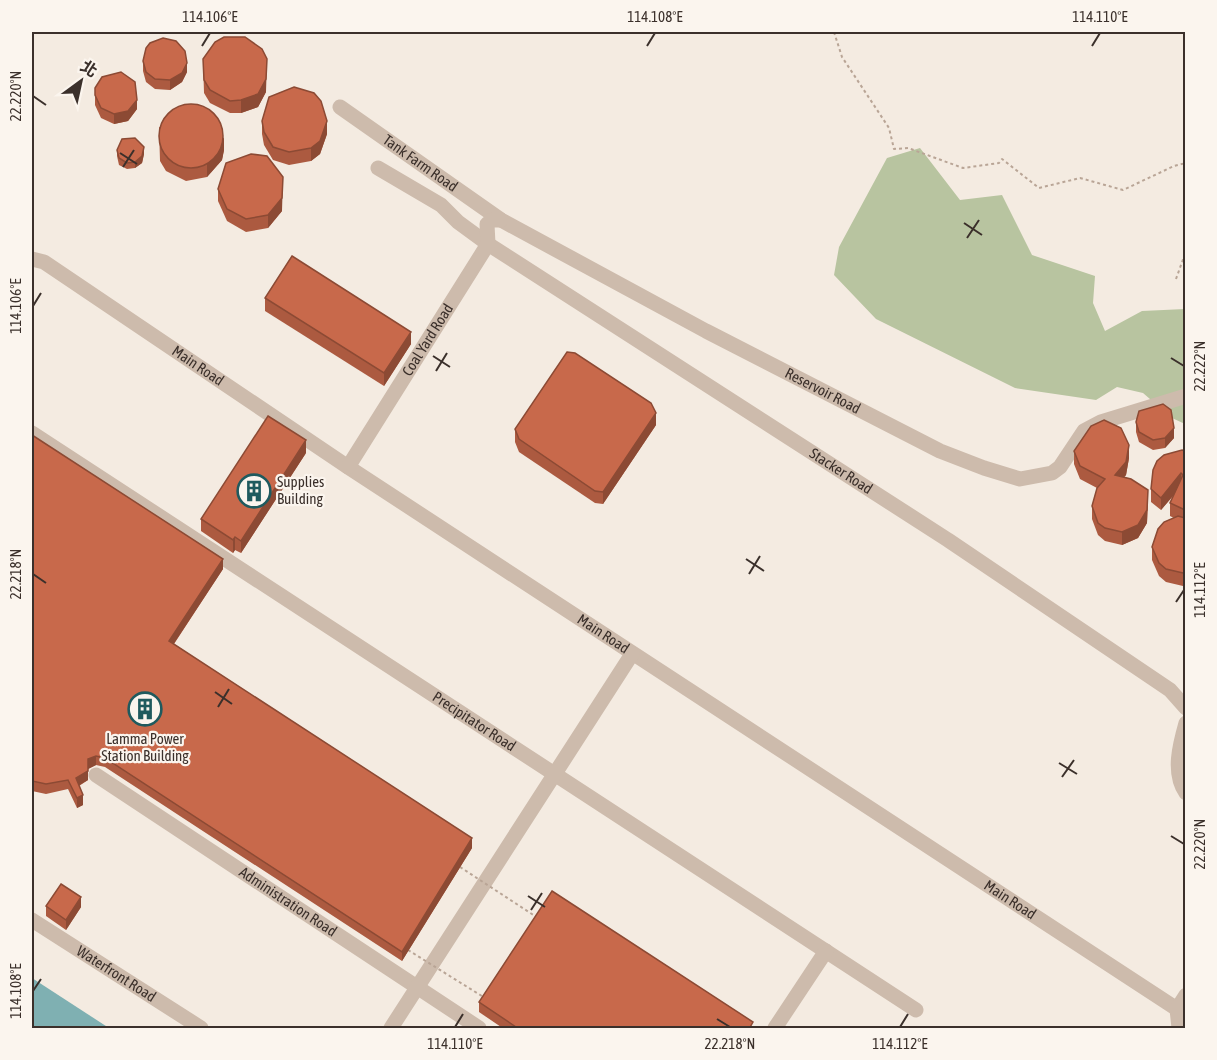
<svg xmlns="http://www.w3.org/2000/svg" width="1217" height="1060" viewBox="0 0 1217 1060" font-family="'Asap Condensed','Noto Sans TC',sans-serif">
  <style>
    .green { fill: #b8c4a0 }
    .water { fill: #7fb0b2 }
    .lines { fill: none; stroke-linecap: round; stroke-linejoin: round }
    .path { stroke: #b9a596; stroke-width: 2; stroke-dasharray: 3 3; stroke-linecap: butt }
    .minor { stroke: #cdbbac; stroke-width: 15 }
    .path-bridge { stroke: #b9a596; stroke-width: 2; stroke-dasharray: 3 3; stroke-linecap: butt }
    .wall { fill: #ac5a40 }
    .shaded-wall { fill: #8c4a34 }
    .building { fill: #c8694b; stroke: #8c4a34; stroke-width: 1.5 }
    .ticks { fill: none; stroke: #3b302b; stroke-width: 2 }
    .labels { text-anchor: middle; stroke-width: 4.5; stroke-linejoin: round; paint-order: stroke }
    .street-label { font-size: 15px; fill: #3b302b; stroke: #fbf5ee }
    .poi-label { font-size: 15px; fill: #3b302b; stroke: #fbf5ee; text-anchor: start }
    .neatline { fill: none; stroke: #3b302b; stroke-width: 2 }
    .ticks-label { font-size: 15px; text-anchor: middle; fill: #3b302b }
  </style>
  <rect width="100%" height="100%" fill="#f4ebe1"/>
  <polygon class="green" points="920,148 960,200 1002,195 1032,255 1095,276 1093,303 1105,331 1142,311 1185,309 1185,424 1172,418 1143,393 1117,387 1096,400 1015,388 876,319 834,275 839,247 887,158"/>
  <polygon class="water" points="32,978 109,1028 32,1028"/>
  <g class="lines">
    <g class="path">
      <polyline points="834,32 842,57 889,128 894,149 908,148 963,168 999,163 1002,159 1039,188 1080,178 1123,190 1174,166 1186,163"/>
      <polyline points="1176,279 1186,251"/>
    </g>
    <g class="minor">
      <path id="s1" d="M340 107 501 220 706 331 940 451 984 468 1020 479 1052 473 1060 467 1084 431 1101 422 1186 396"/>
      <path id="s2" d="M378 168 441 205 458 222 488 244 948 540 1170 690 1186 708"/>
      <path id="s3" d="M32 259 44 262 348 467 1177 1009"/>
      <path id="s4" d="M32 433 916 1010"/>
      <path id="s5" d="M348 467 488 244 487 224 492 220H501"/>
      <path d="M1186 723C1180 744 1172 773 1186 793"/>
      <path id="s6" d="M96 775 479 1028"/>
      <path id="s7" d="M32 920 201 1028"/>
      <polyline points="391,1028 632,654"/>
      <polyline points="775,1028 826,951"/>
      <polyline points="1179,1028 1177,1009 1186,995"/>
    </g>
    <g class="path-bridge">
      <polyline points="460,867 538,918"/>
      <polyline points="408,950 485,998"/>
    </g>
  </g>
  <g class="wall">
    <polygon points="203,59 266,92 258,107 241,113 230,113 210,103 204,93"/>
    <polygon points="143,61 187,72 182,82 170,90 155,89 146,82 143,71"/>
    <polygon points="95,95 137,109 128,121 114,124 101,118 95,105"/>
    <polygon points="262,121 327,134 320,154 311,161 289,165 273,160 264,145 262,134"/>
    <polygon points="159,127 224,150 222,160 207,177 186,181 166,171 160,161"/>
    <polygon points="117,150 144,154 142,163 135,168 127,169 119,165 117,156"/>
    <polygon points="218,189 282,211 268,228 246,232 227,221 218,201"/>
    <polygon points="265,298 411,344 384,386 265,311"/>
    <polygon points="1136,422 1174,438 1165,448 1153,450 1139,442 1136,432"/>
    <polygon points="656,425 603,504 595,503 519,452 515,442 515,429"/>
    <polygon points="32,435 223,569 174,644 472,848 402,961 105,767 96,765 88,769 88,780 79,786 83,805 77,808 68,789 46,794 32,791"/>
    <polygon points="1074,451 1129,458 1126,475 1124,477 1148,503 1147,523 1138,538 1122,545 1105,541 1098,535 1092,519 1092,506 1097,488 1080,479 1074,464"/>
    <polygon points="1185,451 1183,586 1166,582 1159,576 1152,560 1152,547 1174,518 1170,516 1170,503 1174,495 1161,510 1151,502 1151,489"/>
    <polygon points="306,453 241,553 235,550 233,553 201,531 201,519"/>
    <polygon points="46,906 81,907 66,930 46,916"/>
    <polygon points="479,1002 753,1029 504,1029 479,1012"/>
  </g>
  <g class="shaded-wall">
    <polygon points="267,59 266,92 258,107 241,113 241,100"/>
    <polygon points="187,63 187,72 182,82 170,90 170,80"/>
    <polygon points="137,100 137,109 128,121 114,124 114,114"/>
    <polygon points="327,121 327,134 320,154 311,161 311,148"/>
    <polygon points="224,137 224,150 222,160 207,177 207,164"/>
    <polygon points="144,147 144,154 142,163 135,168 135,162"/>
    <polygon points="283,177 282,211 268,228 268,215"/>
    <polygon points="411,332 411,344 384,386 384,373"/>
    <polygon points="656,413 656,425 603,504 603,492"/>
    <polygon points="1174,428 1174,438 1165,448 1165,438"/>
    <polygon points="306,440 306,453 241,553 241,541"/>
    <polygon points="1129,445 1129,458 1126,475 1115,488 1115,475"/>
    <polygon points="1181,473 1181,486 1161,510 1161,498"/>
    <polygon points="1148,490 1147,523 1138,538 1122,545 1122,532"/>
    <polygon points="1185,507 1185,520 1183,522 1183,509"/>
    <polygon points="235,537 235,550 233,553 233,540"/>
    <polygon points="223,559 223,569 169,651 169,641"/>
    <polygon points="1185,572 1185,585 1183,586 1183,573"/>
    <polygon points="96,756 96,765 88,769 88,759"/>
    <polygon points="88,771 88,780 76,787 76,778"/>
    <polygon points="83,795 83,805 77,808 77,798"/>
    <polygon points="472,838 472,848 402,961 402,952"/>
    <polygon points="81,897 81,907 66,930 66,920"/>
  </g>
  <g class="building">
    <polygon points="224,37 245,37 262,49 267,59 266,79 258,94 241,100 230,101 210,90 204,80 203,59 215,42"/>
    <polygon points="163,38 176,41 185,51 187,63 182,73 170,80 155,79 146,72 143,61 146,48 150,43"/>
    <polygon points="121,72 135,82 137,100 128,111 114,114 101,108 95,95 95,88 102,77"/>
    <polygon points="294,87 314,93 321,101 327,121 320,141 311,148 289,152 273,147 264,132 262,121 269,97"/>
    <circle cx="191" cy="136" r="32"/>
    <polygon points="135,138 144,147 142,156 135,162 127,163 119,158 117,150 122,139"/>
    <polygon points="251,154 267,156 283,177 282,198 268,215 246,219 227,209 218,189 226,163"/>
    <polygon points="292,256 411,332 384,373 265,298"/>
    <polygon points="567,352 575,353 651,403 656,413 603,492 595,491 519,439 515,429"/>
    <polygon points="1163,404 1171,410 1174,428 1165,438 1153,440 1139,432 1136,422 1139,411"/>
    <polygon points="268,416 306,440 241,541 235,537 233,540 201,519"/>
    <polygon points="1104,420 1121,428 1129,445 1126,462 1115,475 1131,479 1148,490 1147,510 1138,525 1122,532 1105,528 1098,523 1092,506 1097,488 1105,479 1080,466 1074,451 1091,426"/>
    <polygon points="32,435 223,559 169,641 472,838 402,952 105,758 96,756 88,759 88,771 76,778 83,795 77,798 68,780 46,784 32,781"/>
    <polygon points="1182,450 1185,451 1185,507 1183,509 1170,503 1183,475 1181,473 1161,498 1151,489 1153,470 1157,461 1164,455"/>
    <polygon points="1178,516 1185,518 1185,572 1183,573 1166,569 1159,563 1152,547 1158,529 1164,522"/>
    <polygon points="61,884 81,897 66,920 46,906"/>
    <polygon points="552,891 753,1022 749,1029 519,1029 479,1002"/>
  </g>
  <path class="ticks" d="M202 46 210 33M647 46 655 33M1092 46 1100 33M33 96 46 105M120 153 137 164M123 167 134 150M964 223 982 235M967 238 979 220M33 306 41 293M433 356 450 367M1171 358 1184 366M436 371 447 353M746 559 764 571M33 574 46 583M749 574 760 556M1176 602 1184 590M215 692 232 704M218 707 229 689M1059 763 1077 774M1062 777 1074 760M1171 836 1184 844M528 896 545 907M531 910 542 893M33 991 41 979M717 1019 730 1027M455 1027 463 1014M900 1027 908 1014"/>
  <defs>
    <g id="building-ring" transform="scale(1.725)"><circle r="9.5" fill="#fbf5ee" stroke="#1f5a5e" stroke-width="1.5"/><path d="M-4-6H4V6H1V3H-1V6H-4ZM-2.5-4.3h1.7v1.8h-1.7ZM.8-4.3h1.7v1.8H.8ZM-2.5-1h1.7V.8h-1.7ZM.8-1h1.7V.8H.8Z" fill="#1f5a5e"/></g>
  </defs>
  <g fill-rule="evenodd">
    <use href="#building-ring" x="254" y="491"/>
    <use href="#building-ring" x="145" y="709"/>
  </g>
  <g class="labels">
    <g class="street-label">
      <text dy="5" stroke="none"><textPath href="#s1" startOffset="98">Tank Farm Road</textPath></text>
      <text dy="5" stroke="none"><textPath href="#s5" startOffset="150">Coal Yard Road</textPath></text>
      <text dy="5" stroke="none"><textPath href="#s3" startOffset="198">Main Road</textPath></text>
      <text dy="5" stroke="none"><textPath href="#s1" startOffset="561">Reservoir Road</textPath></text>
      <text dy="5" stroke="none"><textPath href="#s2" startOffset="554">Stacker Road</textPath></text>
      <text dy="5" stroke="none"><textPath href="#s3" startOffset="684">Main Road</textPath></text>
      <text dy="5" stroke="none"><textPath href="#s4" startOffset="528">Precipitator Road</textPath></text>
      <text dy="5" stroke="none"><textPath href="#s3" startOffset="1170">Main Road</textPath></text>
      <text dy="5" stroke="none"><textPath href="#s6" startOffset="230">Administration Road</textPath></text>
      <text dy="5" stroke="none"><textPath href="#s7" startOffset="100">Waterfront Road</textPath></text>
    </g>
    <g class="poi-label">
      <text x="277" y="487">Supplies<tspan x="277" dy="17">Building</tspan></text>
      <text x="145" y="744" text-anchor="middle">Lamma Power<tspan x="145" dy="17">Station Building</tspan></text>
    </g>
  </g>
  <rect width="1217" height="1060" fill="none" stroke="#fbf5ee" stroke-width="66"/>
  <g transform="translate(81 81) rotate(33)" stroke="#fbf5ee" stroke-width="4.5" paint-order="stroke">
  <path d="M0-4.5L10 22L0 15L-10 22Z" fill="#3b302b"/>
  <text y="-9" font-size="16" font-weight="bold" text-anchor="middle" fill="#3b302b">北</text>
  </g>
  <rect x="33" y="33" width="1151" height="994" class="neatline"/>
  <g class="ticks-label">
    <text x="210" y="22">114.106°E</text>
    <text x="655" y="22">114.108°E</text>
    <text x="1100" y="22">114.110°E</text>
    <text transform="translate(16 96) rotate(-90)" y="5">22.220°N</text>
    <text transform="translate(16 306) rotate(-90)" y="5">114.106°E</text>
    <text transform="translate(1200 366) rotate(-90)" y="5">22.222°N</text>
    <text transform="translate(16 574) rotate(-90)" y="5">22.218°N</text>
    <text transform="translate(1200 590) rotate(-90)" y="5">114.112°E</text>
    <text transform="translate(1200 844) rotate(-90)" y="5">22.220°N</text>
    <text transform="translate(16 991) rotate(-90)" y="5">114.108°E</text>
    <text x="455" y="1049">114.110°E</text>
    <text x="730" y="1049">22.218°N</text>
    <text x="900" y="1049">114.112°E</text>
  </g>
</svg>
